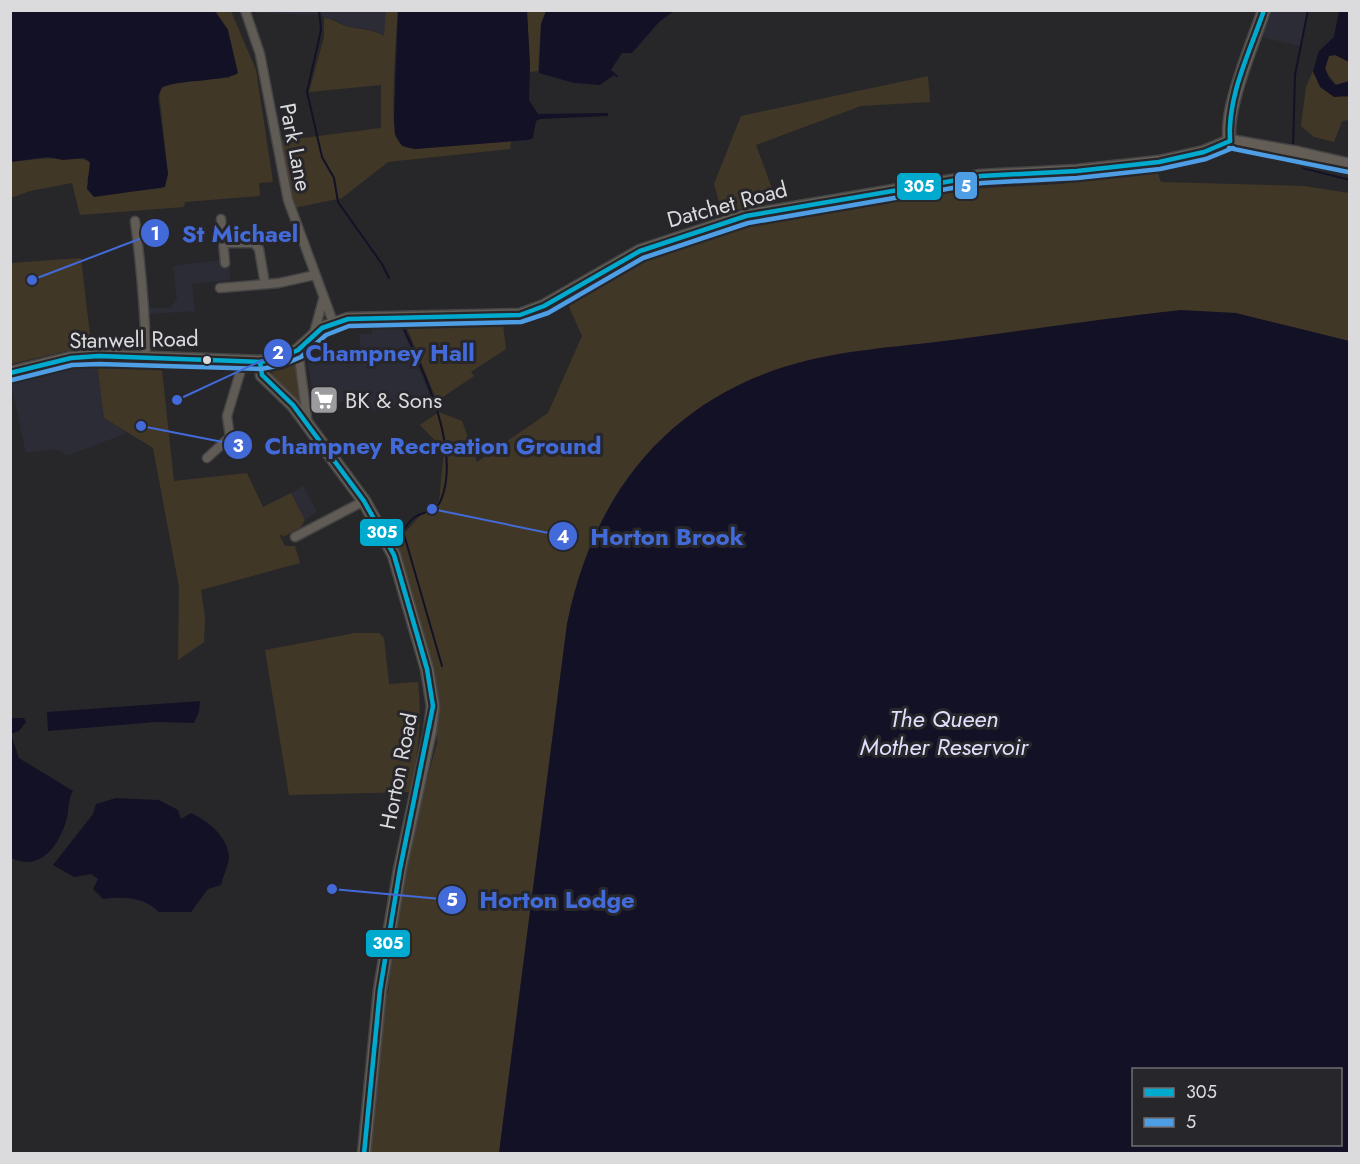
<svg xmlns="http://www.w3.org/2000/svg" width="1360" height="1164" viewBox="0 0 1360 1164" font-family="Jost,sans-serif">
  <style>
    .built { fill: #2c2c36 }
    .green { fill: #413727 }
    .water { fill: #131125; fill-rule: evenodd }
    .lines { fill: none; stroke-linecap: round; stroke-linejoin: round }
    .stream { stroke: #131125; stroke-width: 2 }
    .street-casing { stroke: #454546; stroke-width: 11 }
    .secondary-casing { stroke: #454546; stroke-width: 15 }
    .street { stroke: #605b54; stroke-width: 8 }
    .secondary { stroke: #635d55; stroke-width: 12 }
    .bus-1-casing { stroke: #26262b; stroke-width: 9 }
    .bus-2-casing { stroke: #26262b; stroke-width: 9 }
    .bus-1 { stroke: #00a9ce; stroke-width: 4.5 }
    .bus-2 { stroke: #4d9ee5; stroke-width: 4.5 }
    .bus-dot { fill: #dbdbde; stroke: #26262b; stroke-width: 2 }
    .labels { text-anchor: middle; stroke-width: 6; stroke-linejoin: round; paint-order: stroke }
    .street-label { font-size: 22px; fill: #dbdbde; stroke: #26262b }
    .poi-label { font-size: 22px; fill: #dbdbde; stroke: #26262b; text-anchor: start }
    .water-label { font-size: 24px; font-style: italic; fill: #dfdefe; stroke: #26262b }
    .leader { fill: none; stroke: #436ad9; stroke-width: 2 }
    .callout-dot { fill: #436ad9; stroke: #26262b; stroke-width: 2 }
    .mark-label { font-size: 18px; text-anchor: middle; font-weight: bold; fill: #fff }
    .callout-label { font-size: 24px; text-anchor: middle; font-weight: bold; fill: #436ad9; stroke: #26262b; stroke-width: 6; stroke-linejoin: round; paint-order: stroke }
    .line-badge { stroke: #26262b; stroke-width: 2 }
    .badge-label { font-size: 16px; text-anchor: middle; font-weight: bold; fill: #fff }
  </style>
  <rect width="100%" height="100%" fill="#27272a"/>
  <g class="built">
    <polygon points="256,11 386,11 384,36 377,31 346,26 333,19 324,18 322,15 258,13"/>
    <polygon points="1271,11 1308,11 1302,47 1262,37"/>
    <polygon points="220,260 220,267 230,265 230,280 192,284 195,311 149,314 149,308 170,308 177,299 173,266"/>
    <polygon points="372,325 401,326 429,394 373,412 368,397 315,407 308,363 362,359 359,334 372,334"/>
    <polygon points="70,363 97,363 104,418 127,433 69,455 54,449 26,453 10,379"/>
    <polygon points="303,486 317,512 305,520 291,493"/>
  </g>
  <g class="green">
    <path d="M398 10C396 31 390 123 396 137 400 146 406 148 415 149L511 141 510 149 388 162 342 198 294 208 279 141 381 128V85L309 92 324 37V18C333 19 338 23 346 26 359 30 372 28 384 36L386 11Z"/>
    <path d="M215 11H231L256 70 273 182 259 183 260 196 185 202 184 207 80 215 72 183 30 191 11 198V162C22 160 85 154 89 162 92 166 88 176 87 181L136 191 163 188 168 174 159 91C166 81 217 77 230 78L228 30Z"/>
    <polygon points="527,11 546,11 541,24 538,71 530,72"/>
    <polygon points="1335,55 1349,61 1350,81 1336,85 1325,70 1329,56"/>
    <polygon points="1313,71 1314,75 1346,97 1349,96 1349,120 1342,121 1334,142 1314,137 1301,126 1306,87"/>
    <polygon points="928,76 930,102 861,106 756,145 777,202 722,213 714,184 741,116"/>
    <path d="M1157 171 1161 182 1304 186 1349 193V341C1283 325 1225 306 1156 313L816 359C674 395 596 482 567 624L499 1153 370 1154 379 1005 388 994 393 940 410 841 437 743 435 676 396 543 423 512 439 502 444 450 420 425 439 412 462 421 477 462 548 413 582 336 567 302 656 250 736 225 982 188 1060 184Z"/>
    <polygon points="81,258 91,344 136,342 122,350 66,351 11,364 11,263"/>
    <polygon points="503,325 506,349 471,372 474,376 437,401 407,328"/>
    <polygon points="289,360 295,362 301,398 299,401 272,375 274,365"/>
    <polygon points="97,363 159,365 162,370 174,481 247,473 263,507 291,493 305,520 301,527 283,537 282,534 280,536 285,546 295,546 300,563 201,590 205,618 204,642 178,660 179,587 153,448 104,418"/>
    <path d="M355 633H379L384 638 389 684 418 682C422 721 419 754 409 792L289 795 265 650Z"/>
  </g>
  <g class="water">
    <path d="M11 10 215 11 228 30 238 73C229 81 178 80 162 87L158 97 168 174 165 187 94 197 87 189 90 162 84 158 63 160 47 157 11 162Z"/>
    <polygon points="398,10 527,11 530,65 529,100 538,114 608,113 608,116 540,119 536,121 533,138 528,140 415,149 402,146 395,134 394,117"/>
    <polygon points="546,11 546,10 674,11 659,22 632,53 622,53 611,70 618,76 617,78 614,75 600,85 574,83 539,73 541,24"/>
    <polygon points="1339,11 1349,11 1349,62 1335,55 1329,56 1325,68 1329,78 1336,85 1349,81 1349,96 1334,97 1320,87 1313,71 1319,51 1334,37"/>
    <path d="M1181 310 1236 313 1349 341V1153H499L567 624C592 501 662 404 787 366 839 350 897 347 952 340 1028 330 1105 318 1181 310ZM1134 1070H1340V1144H1134Z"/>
    <polygon points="200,701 199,712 194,723 156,722 48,731 47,712"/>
    <path d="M11 718H24L26 722 19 731 11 734 19 758 73 791C68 799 69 809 67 818 59 846 41 872 11 858Z"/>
    <path d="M116 798 159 800 178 810 181 819 191 813C208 821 227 836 229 856 229 865 223 876 221 885L208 889 191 912H159C144 897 124 896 103 899L93 889 98 879 91 874 74 877 53 865 93 814 96 804Z"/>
  </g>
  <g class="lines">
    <g class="stream">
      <polyline points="319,10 321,30 307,92 322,157 334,178 338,202 382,264 389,278"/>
      <polyline points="1293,148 1295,75 1308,10"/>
      <polyline points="1294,156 1303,168 1350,180"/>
      <path d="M404 329C425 374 461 451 441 500 437 511 423 512 415 517 410 520 406 526 403 531L442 666"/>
    </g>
    <g class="street-casing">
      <g id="street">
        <polyline points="245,10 260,54 288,200 333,322"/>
        <polyline points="221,219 225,263"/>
        <path d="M135 221C141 266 145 311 146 357"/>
        <polyline points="224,243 254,243 259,249 265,284"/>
        <polyline points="220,288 279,283 315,275"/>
        <polyline points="314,333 323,300"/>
        <polyline points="298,350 308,426"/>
        <polyline points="242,440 230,437 227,416 243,363"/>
        <polyline points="207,458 230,437"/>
        <polyline points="295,537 364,501"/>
      </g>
    </g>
    <g class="secondary-casing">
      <g id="secondary">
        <path d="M1230 141C1223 112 1254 41 1264 10"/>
        <polyline points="1230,141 1298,153 1350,165"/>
        <polyline points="260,362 262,375 293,405 364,501 394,555 427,669 433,706 430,731 400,869 380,990 364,1154"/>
        <polyline points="10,373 71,358 99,356 260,362 280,358 298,350 322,328 348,319 520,315 544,306 640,251 746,216 981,176 1077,171 1159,162 1204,152 1230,141"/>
      </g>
    </g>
    <use href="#street" class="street"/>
    <use href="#secondary" class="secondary"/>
    <g class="bus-1-casing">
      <g id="bus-1">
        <path d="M1230 141C1227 96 1250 52 1264 10"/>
        <polyline points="260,362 262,375 293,405 364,501 394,555 427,669 433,706 400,869 380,990 364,1154"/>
        <polyline points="10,373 71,358 99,356 260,362 280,358 298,350 322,328 348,319 520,315 544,306 640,251 746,216 981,176 1077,171 1159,162 1204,152 1230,141"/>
      </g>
    </g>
    <g class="bus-2-casing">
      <g id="bus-2">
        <polyline points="1229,148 1348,172"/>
        <polyline points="12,380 72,365 99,364 261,369 282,365 301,357 326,335 349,326 521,322 548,313 643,258 748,223 982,183 1077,178 1160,169 1206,159 1233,148"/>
      </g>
    </g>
    <use href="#bus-1" class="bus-1"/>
    <use href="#bus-2" class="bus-2"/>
  </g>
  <defs>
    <g id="supermarket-square" transform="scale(1.5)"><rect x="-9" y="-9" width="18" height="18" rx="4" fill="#9c9c9f" stroke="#26262b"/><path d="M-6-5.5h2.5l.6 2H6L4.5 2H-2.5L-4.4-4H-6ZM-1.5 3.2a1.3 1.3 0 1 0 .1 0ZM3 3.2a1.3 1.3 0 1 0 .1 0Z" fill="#fff"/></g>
  </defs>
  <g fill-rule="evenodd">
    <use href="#supermarket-square" x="324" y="400"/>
  </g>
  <circle class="bus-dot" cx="207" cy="360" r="5"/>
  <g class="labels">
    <g class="street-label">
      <text transform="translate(296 147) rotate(79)" y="8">Park Lane</text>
      <text transform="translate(727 204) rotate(-15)" y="8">Datchet Road</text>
      <text transform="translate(134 339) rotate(-1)" y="8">Stanwell Road</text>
      <text transform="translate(398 771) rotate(-79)" y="8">Horton Road</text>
    </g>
    <g class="poi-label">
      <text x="345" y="408">BK &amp; Sons</text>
    </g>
    <g class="water-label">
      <text x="944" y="727">The Queen<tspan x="944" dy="28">Mother Reservoir</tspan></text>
    </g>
  </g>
  <path class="leader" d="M32 280L155 233M177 400L278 353M141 426L238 445M432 509L563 536M332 889L452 900"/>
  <g class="callout-dot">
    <circle cx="32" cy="280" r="6"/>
    <circle cx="177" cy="400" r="6"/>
    <circle cx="141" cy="426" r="6"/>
    <circle cx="432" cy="509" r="6"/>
    <circle cx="332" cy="889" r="6"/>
    <circle cx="155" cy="233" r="15"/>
    <circle cx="278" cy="353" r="15"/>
    <circle cx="238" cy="445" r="15"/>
    <circle cx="563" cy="536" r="15"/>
    <circle cx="452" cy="900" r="15"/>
  </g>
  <g class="mark-label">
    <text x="155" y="240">1</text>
    <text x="278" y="359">2</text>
    <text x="238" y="452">3</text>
    <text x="563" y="543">4</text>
    <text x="452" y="906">5</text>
  </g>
  <g class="callout-label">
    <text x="240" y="242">St Michael</text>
    <text x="390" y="361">Champney Hall</text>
    <text x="433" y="454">Champney Recreation Ground</text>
    <text x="667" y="545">Horton Brook</text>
    <text x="557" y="908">Horton Lodge</text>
  </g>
  <g class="line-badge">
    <rect x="954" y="171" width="24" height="29" rx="6" fill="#4d9ee5"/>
    <rect x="896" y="172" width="46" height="29" rx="6" fill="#00a9ce"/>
    <rect x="359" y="518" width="45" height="29" rx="6" fill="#00a9ce"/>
    <rect x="365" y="929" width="46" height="29" rx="6" fill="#00a9ce"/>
  </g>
  <g class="badge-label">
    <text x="966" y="192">5</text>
    <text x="919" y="192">305</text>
    <text x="382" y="538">305</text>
    <text x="388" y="949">305</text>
  </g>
  <rect width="1360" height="1164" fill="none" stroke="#dbdbde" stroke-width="24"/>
  <rect x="1132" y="1068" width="210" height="78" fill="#26262b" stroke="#6e6e73" stroke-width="1.5"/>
  <rect x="1144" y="1088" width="30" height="9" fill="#00a9ce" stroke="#6e6e73" stroke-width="1.5"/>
  <text x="1186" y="1098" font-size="18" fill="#dbdbde">305</text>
  <rect x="1144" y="1118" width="30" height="9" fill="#4d9ee5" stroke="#6e6e73" stroke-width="1.5"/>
  <text x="1186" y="1128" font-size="18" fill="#dbdbde">5</text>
</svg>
